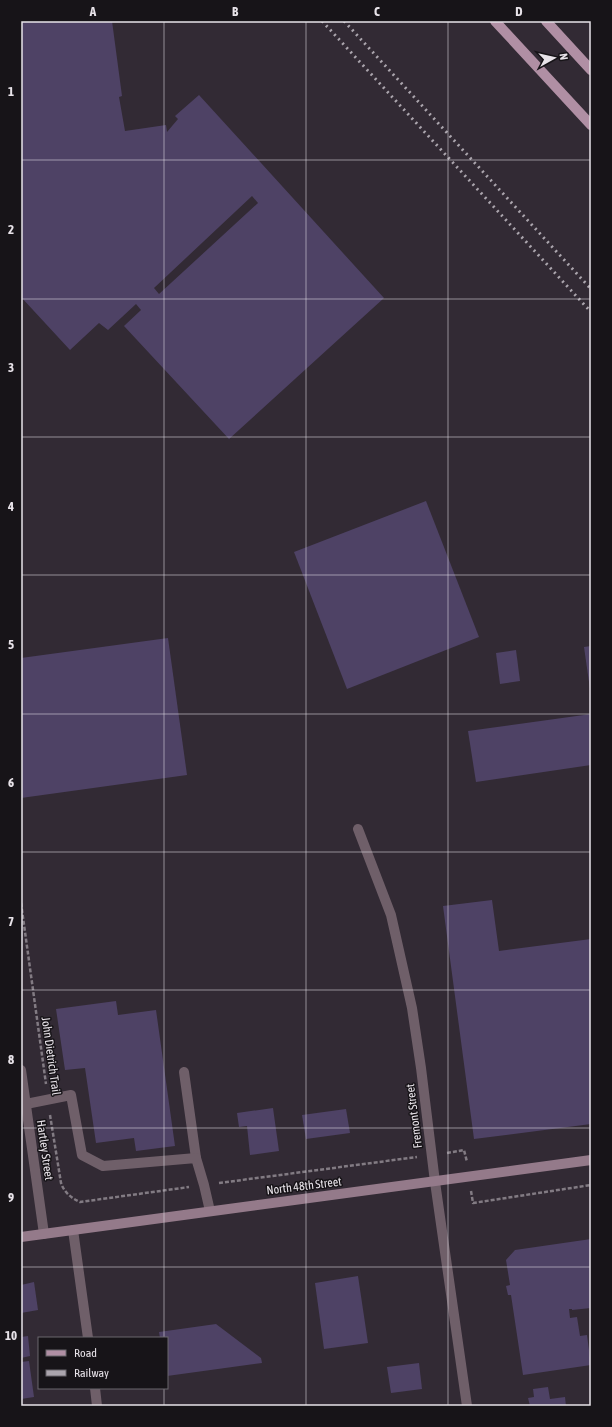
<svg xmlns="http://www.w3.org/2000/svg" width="612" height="1427" viewBox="0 0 612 1427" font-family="'Asap Condensed',sans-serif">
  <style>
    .building { fill: #4e4265; fill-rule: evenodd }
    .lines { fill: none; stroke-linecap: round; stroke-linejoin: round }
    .path { stroke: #827b83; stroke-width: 2.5; stroke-dasharray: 4 2; stroke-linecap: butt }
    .service { stroke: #6f5f69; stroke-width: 10 }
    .minor { stroke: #6f5f69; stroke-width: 10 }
    .tertiary { stroke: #6f5f69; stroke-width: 10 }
    .secondary { stroke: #947a8a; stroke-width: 10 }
    .primary { stroke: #b08fa4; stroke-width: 10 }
    .rail { stroke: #aba5ad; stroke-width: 3; stroke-dasharray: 2 4; stroke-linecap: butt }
    .grid { fill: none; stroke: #e8e3e9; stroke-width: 1; stroke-opacity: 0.55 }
    .labels { text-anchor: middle; stroke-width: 3; stroke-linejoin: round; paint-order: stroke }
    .street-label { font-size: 12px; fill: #e8e3e9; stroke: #171418 }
    .neatline { fill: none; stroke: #e8e3e9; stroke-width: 1.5 }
    .grid-label { font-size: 13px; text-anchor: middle; font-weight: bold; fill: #e8e3e9 }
  </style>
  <rect width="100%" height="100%" fill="#322a34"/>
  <g class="building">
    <path d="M21 21H112L122 96 119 97 125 131 166 125 167 132 178 119 175 116 199 95 384 298 229 439 124 326 141 310 136 304 108 330 99 323 70 350 21 297ZM252 196 258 203 159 294 154 288Z"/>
    <polygon points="426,501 479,637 347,689 294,552"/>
    <polygon points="168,638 187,775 21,798 21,658"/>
    <polygon points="591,646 591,689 590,689 584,647"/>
    <polygon points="516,650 520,681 500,684 496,653"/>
    <polygon points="591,714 591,765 476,782 468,731"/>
    <polygon points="492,900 499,951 591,939 591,1124 474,1139 443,906"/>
    <polygon points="116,1001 118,1015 156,1010 175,1146 136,1151 134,1138 96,1143 85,1068 65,1070 56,1009"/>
    <polygon points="273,1108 279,1151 250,1155 247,1126 239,1127 237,1113"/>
    <polygon points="346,1109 350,1133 306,1139 302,1115"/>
    <polygon points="591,1239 591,1308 572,1310 572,1309 569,1309 570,1318 577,1317 580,1336 587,1335 591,1365 523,1375 511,1295 508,1295 506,1286 510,1285 506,1260 515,1250"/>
    <polygon points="358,1276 368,1343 324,1349 315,1283"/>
    <polygon points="34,1282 38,1310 21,1313 21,1285"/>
    <polygon points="216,1324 261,1358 262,1363 167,1376 167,1338 160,1338 159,1332"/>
    <polygon points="28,1336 30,1356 21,1358 21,1337"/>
    <polygon points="29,1361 34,1397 21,1399 21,1362"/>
    <polygon points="419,1363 422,1389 391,1393 387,1367"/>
    <polygon points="548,1387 550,1399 565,1397 566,1406 530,1406 528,1398 534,1397 533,1389"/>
  </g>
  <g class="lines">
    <g class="path">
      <polyline points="21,903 46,1084"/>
      <path d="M50 1115 61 1183C64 1192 71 1198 80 1202L189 1187"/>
      <polyline points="447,1153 464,1150 467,1162"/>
      <polyline points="219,1183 417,1157"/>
      <polyline points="471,1191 473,1203 591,1185"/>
    </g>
    <g class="service">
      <polyline points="184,1072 196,1158"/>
      <polyline points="26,1104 71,1095 82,1155 103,1166 196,1158 204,1185 210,1211"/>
    </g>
    <g class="minor">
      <polyline points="358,829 391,915 412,1008 421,1068 435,1182"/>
      <polyline points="21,1070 44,1234"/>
      <polyline points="73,1230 88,1338"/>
      <polyline points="95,1388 97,1406"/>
    </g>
    <polyline class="tertiary" points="435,1182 467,1406"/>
    <polyline class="secondary" points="21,1237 591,1160"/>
    <g class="primary">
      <polyline points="495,21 591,125"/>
      <polyline points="546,21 591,70"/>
    </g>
    <g class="rail">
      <polyline points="322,21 591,312"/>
      <polyline points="344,21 591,289"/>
    </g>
  </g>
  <path class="grid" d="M164 21V1338M306 21V1406M448 21V1406M21 160H591M21 299H591M21 437H591M21 575H591M21 714H591M21 852H591M21 990H591M21 1128H591M21 1267H591M164 1388V1406"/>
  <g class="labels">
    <g class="street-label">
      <text transform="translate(51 1056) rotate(82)" y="4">John Dietrich Trail</text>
      <text transform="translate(414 1116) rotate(-97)" y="4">Fremont Street</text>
      <text transform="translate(45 1150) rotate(82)" y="4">Hartley Street</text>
      <text transform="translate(304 1186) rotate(-7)" y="4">North 48th Street</text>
    </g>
  </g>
  <rect width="612" height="1427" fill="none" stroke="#171418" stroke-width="44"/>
  <rect x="38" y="1337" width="130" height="52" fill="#171418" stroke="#6b676c"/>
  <rect x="46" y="1350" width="20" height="6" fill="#b08fa4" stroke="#6b676c"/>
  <text x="74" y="1357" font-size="12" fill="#e8e3e9">Road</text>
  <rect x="46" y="1370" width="20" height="6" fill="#aba5ad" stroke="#6b676c"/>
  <text x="74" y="1377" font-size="12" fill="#e8e3e9">Railway</text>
  <g transform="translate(554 58) rotate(82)" stroke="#171418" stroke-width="3" paint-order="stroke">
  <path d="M0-3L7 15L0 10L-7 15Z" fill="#e8e3e9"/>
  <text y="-6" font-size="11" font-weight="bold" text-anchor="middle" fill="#e8e3e9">N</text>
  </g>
  <rect x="22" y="22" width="568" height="1383" class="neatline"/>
  <g class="grid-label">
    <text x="93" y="16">A</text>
    <text x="235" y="16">B</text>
    <text x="377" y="16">C</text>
    <text x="519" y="16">D</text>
    <text x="11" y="96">1</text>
    <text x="11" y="234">2</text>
    <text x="11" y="372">3</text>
    <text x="11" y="511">4</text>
    <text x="11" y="649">5</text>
    <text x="11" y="787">6</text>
    <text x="11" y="926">7</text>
    <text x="11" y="1064">8</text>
    <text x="11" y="1202">9</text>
    <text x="11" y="1340">10</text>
  </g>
</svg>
